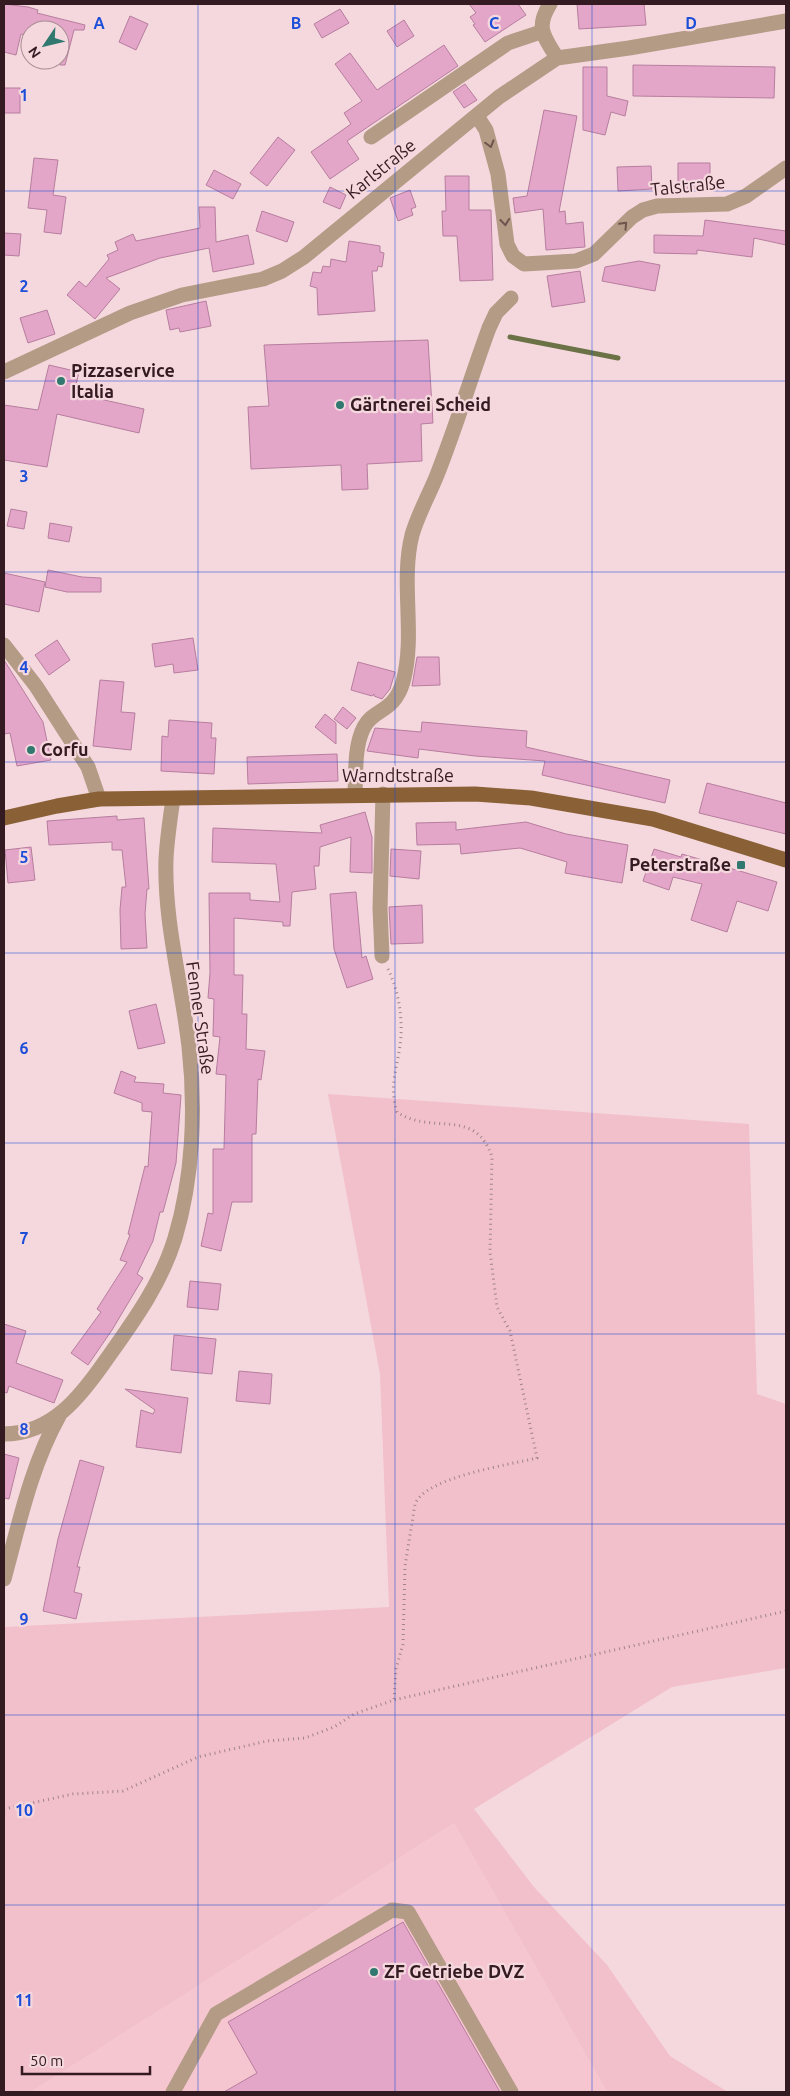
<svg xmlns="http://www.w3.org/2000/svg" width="790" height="2096" viewBox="0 0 790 2096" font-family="Ubuntu,sans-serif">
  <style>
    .built { fill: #f6c6d0 }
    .green { fill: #f2c0ca }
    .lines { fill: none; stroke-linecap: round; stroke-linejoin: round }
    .stream { stroke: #6a7246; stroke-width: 5 }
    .building { fill: #e3a6c8; stroke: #b77d9e }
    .path { stroke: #a0848a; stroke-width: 3; stroke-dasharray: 1 4; stroke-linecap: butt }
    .minor { stroke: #b39b85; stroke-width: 15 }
    .major { stroke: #8a6036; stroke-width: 15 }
    .oneway { stroke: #6d544e }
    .grid { fill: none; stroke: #1d4ed8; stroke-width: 1; stroke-opacity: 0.55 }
    .poi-dot { fill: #317870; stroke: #f5d8de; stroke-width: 2 }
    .labels { text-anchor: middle; stroke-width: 4.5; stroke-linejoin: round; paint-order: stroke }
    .street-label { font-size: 18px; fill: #341a21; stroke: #f5d8de }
    .poi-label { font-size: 18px; font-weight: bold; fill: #341a21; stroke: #f5d8de; text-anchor: start }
    .grid-label { font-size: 16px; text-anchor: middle; font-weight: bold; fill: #1d4ed8; stroke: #f5d8de; stroke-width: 4.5; stroke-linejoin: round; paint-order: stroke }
  </style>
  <rect width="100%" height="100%" fill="#f5d8de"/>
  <polygon class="built" points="454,1823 607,2092 31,2092"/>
  <polygon class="green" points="328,1094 749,1124 757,1394 786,1404 786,1668 672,1687 474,1809 534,1887 607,1965 670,2056 728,2092 607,2092 454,1823 31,2092 4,2092 4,1627 389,1607 380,1374"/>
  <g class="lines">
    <polyline class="stream" points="510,337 618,358"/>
  </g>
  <g class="building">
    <polygon points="4,4 28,7 38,10 37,13 85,25 84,30 74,30 65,65 60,65 60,30 30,30 30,36 21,34 16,55 4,52"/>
    <polygon points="469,4 518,4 526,15 485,42 473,25 475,24 470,17 476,13"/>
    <polygon points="577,4 644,4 646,25 579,29"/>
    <polygon points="340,9 349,23 322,38 314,24"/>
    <polygon points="130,16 148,24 136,50 119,42"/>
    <polygon points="404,20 414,36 397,47 387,31"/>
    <polygon points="444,45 458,66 347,141 359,159 330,179 311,152 351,124 344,113 362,101 335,64 350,53 377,90"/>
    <polygon points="633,65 775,67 774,98 633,96"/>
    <polygon points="583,67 607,67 607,96 628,101 625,116 611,112 605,135 583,130"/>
    <polygon points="465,84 477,100 464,108 453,92"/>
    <rect x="4" y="88" width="16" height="25"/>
    <polygon points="544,110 577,116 559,212 565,211 566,224 583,222 585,247 546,250 543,209 515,213 513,198 527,196"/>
    <polygon points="278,137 295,150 267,186 250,173"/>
    <polygon points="34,158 58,160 53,195 66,197 61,234 44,232 47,210 28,208"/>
    <polygon points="678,163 710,163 710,189 678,188"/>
    <polygon points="651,166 652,189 618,191 617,167"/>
    <polygon points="214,170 241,184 233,199 206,185"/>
    <polygon points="445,176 469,176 469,210 491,210 493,280 460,281 457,236 443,236 442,211 446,211"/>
    <polygon points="330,187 346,195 340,209 323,202"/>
    <polygon points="410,190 416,207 411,209 413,215 398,221 390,198"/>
    <polygon points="199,207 215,207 216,242 248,235 254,264 213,272 209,248 160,258 106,278 120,289 95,319 67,295 79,281 86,287 109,259 107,255 118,250 115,242 133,234 136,241 200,228"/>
    <polygon points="262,211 294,222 287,242 256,231"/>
    <polygon points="705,220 786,231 786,245 754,238 752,257 697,250 697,254 654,253 654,235 703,236"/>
    <polygon points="4,233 21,234 19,256 4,255"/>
    <polygon points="349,241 380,246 380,252 384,253 382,267 378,266 377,271 372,271 375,311 318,315 317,288 310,286 313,272 321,273 323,266 330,267 331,259 346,262"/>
    <polygon points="639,261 660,265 655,291 602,281 605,267"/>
    <polygon points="580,271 585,302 552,307 547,276"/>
    <polygon points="206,301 211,326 180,332 179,328 170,330 166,310"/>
    <polygon points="47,310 55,334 28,343 20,318"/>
    <polygon points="428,340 433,423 421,424 422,461 367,464 368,489 342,490 341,465 251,469 248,407 269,406 264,345"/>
    <polygon points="49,365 79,372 74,393 144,409 139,433 57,414 47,467 4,460 4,405 38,410"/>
    <polygon points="11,509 27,512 24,529 7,526"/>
    <polygon points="50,523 72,527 69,542 48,538"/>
    <polygon points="48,570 82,577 101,578 101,592 67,592 45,587"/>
    <polygon points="4,573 45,582 39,612 4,604"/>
    <polygon points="193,638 198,670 174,673 173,664 155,667 152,644"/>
    <polygon points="57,640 70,660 49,675 35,655"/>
    <polygon points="417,657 439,657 440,685 412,686"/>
    <polygon points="4,660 43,722 51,760 17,766 10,733 4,734"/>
    <polygon points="358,662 395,672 390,689 382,699 374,696 374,694 372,696 351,690"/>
    <polygon points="100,680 124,682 121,712 135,713 131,750 93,746"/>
    <polygon points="343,707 356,718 347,729 334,719"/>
    <polygon points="325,714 336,723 336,744 315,727"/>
    <polygon points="169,720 212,723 211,738 216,738 214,774 161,771 162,736 168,737"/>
    <polygon points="422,722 527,731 526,747 670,780 665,803 542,775 545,761 475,756 419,749 418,758 367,751 375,728 421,732"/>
    <polygon points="337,754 338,781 248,784 247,757"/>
    <polygon points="707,783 786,803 786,834 699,813"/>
    <polygon points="365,812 372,837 372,873 350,872 351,837 320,847 319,866 314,866 316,889 292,892 290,926 283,926 283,922 234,918 234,975 243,975 242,1014 247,1014 246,1049 265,1051 261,1080 258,1079 256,1134 252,1134 252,1202 232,1202 221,1251 201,1246 208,1213 213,1214 213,1149 224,1149 226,1075 216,1074 220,1037 213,1036 214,999 208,998 210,973 209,893 250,893 250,900 280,902 276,864 212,862 213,828 322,833 320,825"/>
    <polygon points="117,816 117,820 144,818 149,889 147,889 145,914 147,948 121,949 120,910 122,887 126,887 122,850 112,850 112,842 49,845 47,821"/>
    <polygon points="456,822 456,830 526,822 566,834 628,845 622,883 565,873 567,862 520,848 461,854 460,844 417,845 416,823"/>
    <polygon points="31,847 35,880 8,883 5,850"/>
    <polygon points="391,849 421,851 419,879 390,876"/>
    <polygon points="654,849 681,857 682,854 777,882 768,911 737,901 727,932 691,920 702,884 673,877 669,890 643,881"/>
    <polygon points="356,892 362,958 366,956 373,979 347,988 334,949 330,894"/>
    <polygon points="422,905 423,943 391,944 389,907"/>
    <polygon points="156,1004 165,1043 138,1049 129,1011"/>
    <polygon points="121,1071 136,1077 134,1082 164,1084 163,1093 181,1095 176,1163 163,1212 160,1212 153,1241 137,1274 143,1278 112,1330 88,1365 71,1353 101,1312 97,1309 127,1262 120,1260 130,1235 128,1234 145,1166 148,1167 152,1112 142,1111 142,1103 114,1093"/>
    <polygon points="190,1281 221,1284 218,1310 187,1307"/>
    <polygon points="4,1324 26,1331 16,1363 63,1380 54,1403 9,1386 7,1393 4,1392"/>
    <polygon points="174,1335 216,1339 212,1374 171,1370"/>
    <polygon points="239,1371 272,1374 270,1404 236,1401"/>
    <polygon points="125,1389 188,1398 181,1453 136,1447 141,1410 153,1414 155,1410"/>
    <polygon points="4,1454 19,1458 9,1499 4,1498"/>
    <polygon points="80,1460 104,1467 77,1567 80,1567 74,1592 82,1594 76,1619 43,1611 58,1539"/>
    <polygon points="403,1922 500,2092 224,2092 257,2073 228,2022"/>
  </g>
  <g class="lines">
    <g class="path">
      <path d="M388 969C398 990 402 1013 401 1036 399 1065 388 1083 397 1112 432 1136 475 1106 492 1157L490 1252 497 1307 510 1331 537 1458C508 1465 426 1477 415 1504L405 1566 403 1644 396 1669 394 1700"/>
      <polyline points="4,1809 73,1794 123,1791 198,1757 267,1741 305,1738 334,1727 354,1714 394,1700 786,1611"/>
    </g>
    <g class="minor">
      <path d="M550 4C535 28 544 36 557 58"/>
      <polyline points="477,116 486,130 498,174 507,244 513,256 524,264 576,261 594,254 632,217 643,210 657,206 727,204 746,196 786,168"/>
      <polyline points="371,137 508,43 541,32"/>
      <polyline points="4,372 130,313 182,295 263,279 282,271 304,257 499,97 557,58 629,48 786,21"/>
      <polyline points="4,645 36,686 88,767 99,799"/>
      <path d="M355 794C356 774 354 746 364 727 374 708 394 713 403 682 416 635 400 583 412 535 418 514 429 495 437 475 456 427 471 377 489 328L496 313 511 298"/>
      <polyline points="382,956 380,908 383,794"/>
      <path d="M4 1434C52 1434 81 1396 106 1360 133 1322 161 1284 175 1238 193 1178 196 1109 189 1047 182 984 164 923 166 859 167 839 170 819 173 799"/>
      <path d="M4 1579C19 1524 31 1466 59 1416"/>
      <polyline points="173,2092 216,2014 392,1910 408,1912 511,2092"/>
    </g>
    <polyline class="major" points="4,818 57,806 99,799 475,794 531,798 653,819 786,860"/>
  </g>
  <defs><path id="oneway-chevron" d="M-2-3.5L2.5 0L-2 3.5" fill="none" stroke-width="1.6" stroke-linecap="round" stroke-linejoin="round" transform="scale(1.25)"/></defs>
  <g class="oneway">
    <use href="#oneway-chevron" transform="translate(490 144) rotate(74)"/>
    <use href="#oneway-chevron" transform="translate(505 222) rotate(84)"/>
    <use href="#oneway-chevron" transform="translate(624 225) rotate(-47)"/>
  </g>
  <path class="grid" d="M198 4V2092M395 4V2092M592 4V2092M4 191H786M4 381H786M4 572H786M4 762H786M4 953H786M4 1143H786M4 1334H786M4 1524H786M4 1715H786M4 1905H786"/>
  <g class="poi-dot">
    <circle cx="61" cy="381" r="5"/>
    <circle cx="340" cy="405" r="5"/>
    <circle cx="31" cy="750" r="5"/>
    <rect x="736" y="860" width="10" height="10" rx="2.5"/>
    <circle cx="374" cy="1972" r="5"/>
  </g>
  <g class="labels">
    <g class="street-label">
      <text transform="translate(381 169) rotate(-39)" y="6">Karlstraße</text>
      <text transform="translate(688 186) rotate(-6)" y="6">Talstraße</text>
      <text x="398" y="782">Warndtstraße</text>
      <text transform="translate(200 1018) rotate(82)" y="6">Fenner Straße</text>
    </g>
    <g class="poi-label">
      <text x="71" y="377">Pizzaservice<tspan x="71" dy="21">Italia</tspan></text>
      <text x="350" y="411">Gärtnerei Scheid</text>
      <text x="41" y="756">Corfu</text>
      <text x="731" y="871" text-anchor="end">Peterstraße</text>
      <text x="384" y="1978">ZF Getriebe DVZ</text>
    </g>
  </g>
  <g class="grid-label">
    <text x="99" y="29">A</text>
    <text x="296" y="29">B</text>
    <text x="494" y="29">C</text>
    <text x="691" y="29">D</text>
    <text x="24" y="101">1</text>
    <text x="24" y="292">2</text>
    <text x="24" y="482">3</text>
    <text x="24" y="673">4</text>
    <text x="24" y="863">5</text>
    <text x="24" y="1054">6</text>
    <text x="24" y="1244">7</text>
    <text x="24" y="1435">8</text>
    <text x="24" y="1625">9</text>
    <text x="24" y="1816">10</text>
    <text x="24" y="2006">11</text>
  </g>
  <rect width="790" height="2096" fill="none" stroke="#341a21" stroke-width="10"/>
  <g transform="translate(45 45) rotate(235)"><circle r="24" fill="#f5d8de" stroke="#a88c92"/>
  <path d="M0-4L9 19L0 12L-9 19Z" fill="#317870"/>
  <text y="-8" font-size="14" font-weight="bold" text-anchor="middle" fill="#341a21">N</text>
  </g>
  <path d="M22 2066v8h128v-8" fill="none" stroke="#341a21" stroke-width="2.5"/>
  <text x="30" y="2066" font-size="15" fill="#341a21" stroke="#f5d8de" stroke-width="4" paint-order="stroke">50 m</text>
</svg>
